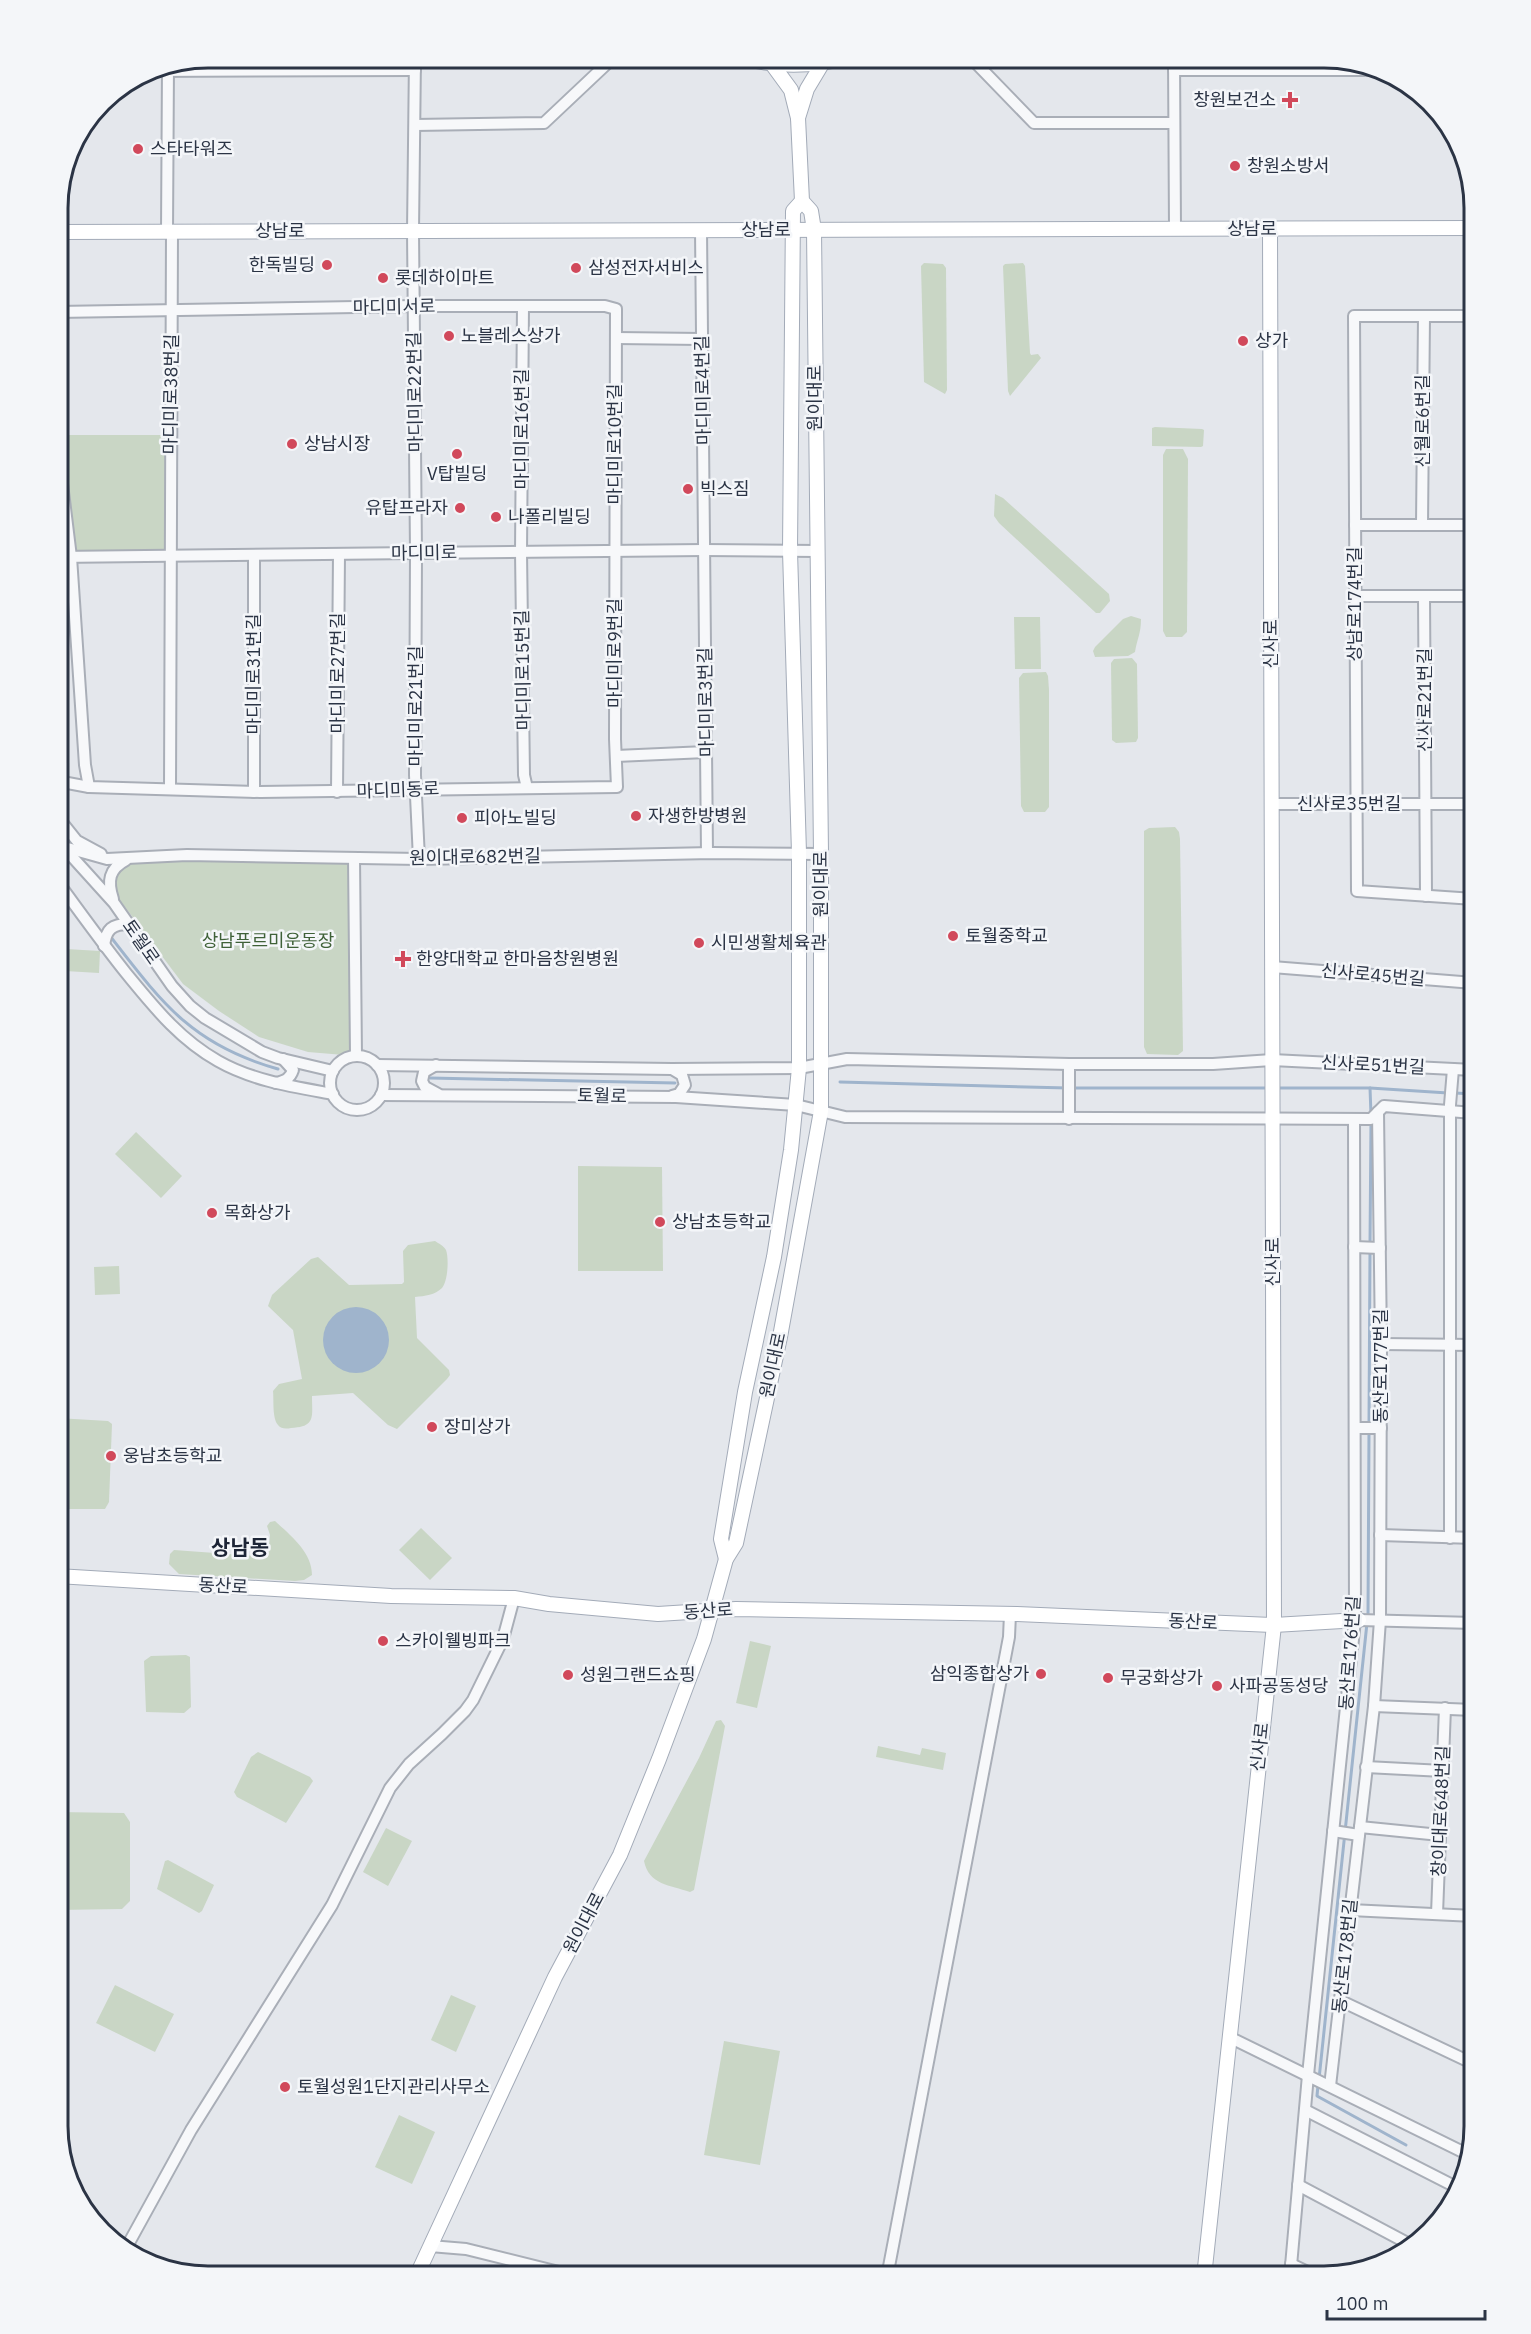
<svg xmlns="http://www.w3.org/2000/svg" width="1531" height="2334" viewBox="0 0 1531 2334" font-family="'IBM Plex Sans','Noto Sans KR',sans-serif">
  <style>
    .green { fill: #c9d6c5 }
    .water { fill: #9fb4cc }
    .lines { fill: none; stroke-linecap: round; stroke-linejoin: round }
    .stream { stroke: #9fb4cc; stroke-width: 3 }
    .minor-casing { stroke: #a9aeb7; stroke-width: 14 }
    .major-casing { stroke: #a3abb8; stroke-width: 16 }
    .minor { stroke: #f7f8fa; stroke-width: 10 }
    .major { stroke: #fff; stroke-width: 14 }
    .poi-dot { fill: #d1495b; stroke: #f4f6f9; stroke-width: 2 }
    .labels { text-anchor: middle; stroke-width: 5; stroke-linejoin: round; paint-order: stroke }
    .poi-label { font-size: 18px; fill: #2b3445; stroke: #f4f6f9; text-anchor: start }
    .street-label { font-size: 18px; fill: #2b3445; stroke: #f4f6f9 }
    .park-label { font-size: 18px; fill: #3f6138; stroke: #f4f6f9 }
    .quarter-label { font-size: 21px; font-weight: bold; fill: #1d2536; stroke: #f4f6f9 }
    .rim { fill: none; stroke: #2b3445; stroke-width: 3 }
  </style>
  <rect width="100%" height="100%" fill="#e4e7ec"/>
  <g class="green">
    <polygon points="924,263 943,264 946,268 947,390 945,394 924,382 921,266"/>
    <polygon points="1023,263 1025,266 1030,353 1031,355 1038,354 1041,358 1010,396 1008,391 1003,266 1005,264"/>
    <polygon points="1155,427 1202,429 1204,430 1203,446 1201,447 1152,446 1152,428"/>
    <polygon points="57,435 170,435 169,556 71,557"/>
    <polygon points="1166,449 1183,449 1188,459 1187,632 1182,637 1166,637 1163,631 1163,455"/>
    <polygon points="995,494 1003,498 1109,594 1110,601 1100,613 1096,613 999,523 994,516"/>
    <path d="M1131 616 1141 619C1141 634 1137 639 1135 652L1128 656 1095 657 1093 651 1095 647 1123 619Z"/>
    <polygon points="1014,617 1040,617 1041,669 1015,669"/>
    <polygon points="1132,658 1137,664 1138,738 1136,742 1116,743 1112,740 1111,663 1114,659"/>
    <polygon points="1046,672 1048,676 1049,690 1049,807 1045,812 1024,812 1021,806 1019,678 1023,673"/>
    <polygon points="1175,827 1179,832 1180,839 1183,1051 1178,1055 1147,1054 1144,1047 1144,831 1149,828"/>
    <path d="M354 858 356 1056 308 1052 259 1037 219 1011 183 984 116 895C112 875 113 873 129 861Z"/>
    <polygon points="66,949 100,951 99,973 65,971"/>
    <polygon points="136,1132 182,1176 161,1198 115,1154"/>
    <polygon points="578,1166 662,1167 663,1271 578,1271"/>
    <path d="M435 1241C439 1244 443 1245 446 1250 449 1258 448 1281 442 1288 435 1295 425 1296 415 1297L417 1338 449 1370 450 1375 447 1379 397 1429 388 1425 353 1393 312 1396C312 1417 316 1427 291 1428 286 1429 281 1429 278 1425 272 1418 274 1400 273 1391L279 1384 302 1379 293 1330 268 1306 272 1295 311 1259 318 1257 349 1285 402 1284 404 1282 403 1251 408 1245Z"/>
    <polygon points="119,1266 120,1294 95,1295 94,1267"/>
    <polygon points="57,1418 108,1421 112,1424 109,1502 105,1509 57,1509"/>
    <path d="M275 1521C291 1536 312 1552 312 1575L304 1580 295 1581 179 1574 169 1564 170 1554 174 1550 268 1557 270 1535 267 1526 270 1522Z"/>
    <polygon points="421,1528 452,1558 430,1580 399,1550"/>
    <polygon points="750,1641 771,1646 757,1708 736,1703"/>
    <polygon points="186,1655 190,1657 190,1661 191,1707 184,1713 146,1712 144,1661 151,1656"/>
    <path d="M721 1720 725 1726 694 1890 690 1892C670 1885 649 1885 644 1861L699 1758 716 1721Z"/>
    <polygon points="878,1746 920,1755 922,1748 946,1753 943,1770 876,1757"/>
    <polygon points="258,1752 310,1777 313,1781 286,1823 237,1797 234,1792 251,1757"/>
    <polygon points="57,1812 124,1813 130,1822 130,1901 122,1909 57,1910"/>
    <polygon points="386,1828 412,1841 388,1886 363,1872"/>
    <polygon points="168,1860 214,1885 202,1911 199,1913 157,1889 165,1861"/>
    <polygon points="115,1985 174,2014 155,2052 96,2023"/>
    <polygon points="451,1995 476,2006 456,2052 431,2040"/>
    <polygon points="724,2041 780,2051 760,2165 704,2155"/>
    <polygon points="399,2115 435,2132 412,2184 375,2167"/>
    <polygon points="464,2266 490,2268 529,2277 447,2277 450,2272"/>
  </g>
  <circle class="water" cx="356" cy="1340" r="33"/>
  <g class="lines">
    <g class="stream">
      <path d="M110 936C162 1003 192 1045 278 1069"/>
      <polyline points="430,1078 675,1083"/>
      <polyline points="840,1082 1068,1088 1268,1088"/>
      <polyline points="1278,1088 1370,1088 1448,1093"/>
      <polyline points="1370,1088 1371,1115"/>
      <polyline points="1455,1093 1474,1094"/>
      <polyline points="1370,1244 1371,1122"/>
      <polyline points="1369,1424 1370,1251"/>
      <polyline points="1368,1616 1369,1431"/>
      <polyline points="1319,2079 1367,1623"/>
      <polyline points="1318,2085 1317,2096 1406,2145"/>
    </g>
    <g class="minor-casing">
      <g id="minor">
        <polyline points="415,57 413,231 416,553 415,775 419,859"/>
        <polyline points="970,57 1034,123 1174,123"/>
        <polyline points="1174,57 1175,229"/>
        <polyline points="1174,70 1370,70"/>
        <polyline points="145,71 415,70"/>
        <polyline points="415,125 544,123 614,57"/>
        <polyline points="701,230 707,853"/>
        <polyline points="167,232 168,65"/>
        <polyline points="523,306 521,552 524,775 527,788"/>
        <polyline points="616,338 702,339"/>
        <polyline points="57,443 71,557 85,765 89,787"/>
        <polyline points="1355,525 1474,525"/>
        <polyline points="1422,525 1424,316"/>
        <polyline points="254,555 254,792"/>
        <polyline points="57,557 704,550 817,551"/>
        <polyline points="1355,596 1474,596"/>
        <polyline points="1424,596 1426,896"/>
        <polyline points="616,756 706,752"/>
        <polyline points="57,781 89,787 260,792 617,787 615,739 616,309 605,306 414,306 57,312"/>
        <polyline points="170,789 172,232"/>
        <polyline points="337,792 339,554"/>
        <polyline points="1272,804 1474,804"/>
        <polyline points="57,816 77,841 101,854"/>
        <polyline points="57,840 114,903 172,986 190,1006 205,1018 262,1052 278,1058 333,1071"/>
        <polyline points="64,847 107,859 187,855 419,859 712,853 821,854"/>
        <polyline points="354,858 356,1056"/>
        <path d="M57 881C80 912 102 943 126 973 154 1007 179 1039 218 1061 253 1081 295 1087 333 1094"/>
        <path d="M113 899C107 881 109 869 126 860"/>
        <polyline points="1474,899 1357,891 1354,316 1474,316"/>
        <path d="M104 946C106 929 112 924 129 924"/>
        <polyline points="1272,967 1474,983"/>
        <circle cx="357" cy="1083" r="27"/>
        <polyline points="1069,1064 1069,1119"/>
        <polyline points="377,1065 672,1069 799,1068 847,1059 1069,1064 1213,1064 1272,1060 1474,1070"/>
        <polyline points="436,1065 424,1072 422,1081 425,1087 438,1094"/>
        <path d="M276 1083C285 1081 290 1079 293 1070L283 1059"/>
        <polyline points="381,1095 676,1097 796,1105 845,1117 1371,1119 1384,1106 1474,1113"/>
        <polyline points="672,1096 679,1094 685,1085 682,1075 672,1069"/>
        <polyline points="1354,1247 1380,1248"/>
        <polyline points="1381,1344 1474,1345"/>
        <polyline points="1355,1428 1381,1428"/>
        <polyline points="1380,1535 1474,1538"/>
        <polyline points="1450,1538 1450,1105 1453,1069"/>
        <polyline points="1359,1620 1474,1623"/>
        <polyline points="1374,1706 1474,1710"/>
        <polyline points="1366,1767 1443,1771"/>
        <polyline points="1360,1827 1440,1835"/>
        <polyline points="1333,1831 1359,1835"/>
        <polyline points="1350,1910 1474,1916"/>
        <polyline points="1437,1914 1445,1708"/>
        <polyline points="1339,2000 1474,2064"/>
        <polyline points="1229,2037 1467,2154"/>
        <polyline points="1330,2086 1374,1706 1380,1620 1381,1344 1378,1112"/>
        <polyline points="1305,2110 1458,2188"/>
        <polyline points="1298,2185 1411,2245"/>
        <polyline points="430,2246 466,2249 579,2277"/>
        <polyline points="125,2250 191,2130 332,1905 390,1788 409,1764 442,1734 465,1711 473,1700 503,1639 514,1598"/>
        <polyline points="1291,2264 1318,2277"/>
        <polyline points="887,2277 1009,1637 1010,1614"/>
        <polyline points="1290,2277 1308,2075 1355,1620 1354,1119"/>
      </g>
    </g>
    <g class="major-casing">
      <g id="major">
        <path d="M740 57C777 68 813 67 850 57"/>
        <polyline points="798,118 807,89 822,64"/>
        <polyline points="57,232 1474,228"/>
        <polyline points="726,1559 721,1539 745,1392 774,1257 791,1150 799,1068 799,853 790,551 793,211 802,201"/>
        <polyline points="57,1576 391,1596 514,1598 549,1604 658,1614 736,1609 1017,1614 1274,1625 1359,1620"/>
        <polyline points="416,2277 555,1977 620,1855 659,1759 704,1639 726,1559 736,1543 780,1337 821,1111 821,854 814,230 811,211 802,201 798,118 791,90 772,64"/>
        <polyline points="1204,2277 1274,1625 1270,228"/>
      </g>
    </g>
    <use href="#minor" class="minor"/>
    <use href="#major" class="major"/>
  </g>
  <g class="poi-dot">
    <path d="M1287 91h6v6h6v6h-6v6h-6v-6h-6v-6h6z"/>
    <circle cx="138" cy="149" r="6"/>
    <circle cx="1235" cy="166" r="6"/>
    <circle cx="327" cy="265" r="6"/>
    <circle cx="576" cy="268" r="6"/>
    <circle cx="383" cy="278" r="6"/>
    <circle cx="449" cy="336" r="6"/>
    <circle cx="1243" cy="341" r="6"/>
    <circle cx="292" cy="444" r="6"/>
    <circle cx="457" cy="454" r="6"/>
    <circle cx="688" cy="489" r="6"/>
    <circle cx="460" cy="508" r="6"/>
    <circle cx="496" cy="517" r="6"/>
    <circle cx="636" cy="816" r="6"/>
    <circle cx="462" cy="818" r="6"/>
    <circle cx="953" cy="936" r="6"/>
    <circle cx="699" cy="943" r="6"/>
    <path d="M400 950h6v6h6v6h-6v6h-6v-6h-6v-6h6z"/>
    <circle cx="212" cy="1213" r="6"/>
    <circle cx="660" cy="1222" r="6"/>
    <circle cx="432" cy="1427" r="6"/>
    <circle cx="111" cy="1456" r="6"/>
    <circle cx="383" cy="1641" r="6"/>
    <circle cx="1041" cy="1674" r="6"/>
    <circle cx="568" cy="1675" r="6"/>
    <circle cx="1108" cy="1678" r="6"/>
    <circle cx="1217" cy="1686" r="6"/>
    <circle cx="285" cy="2087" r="6"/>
  </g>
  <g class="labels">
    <g class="poi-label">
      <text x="1276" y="106" text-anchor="end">창원보건소</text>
      <text x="150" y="155">스타타워즈</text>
      <text x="1247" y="172">창원소방서</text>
      <text x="315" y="271" text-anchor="end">한독빌딩</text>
      <text x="588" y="274">삼성전자서비스</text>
      <text x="395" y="284">롯데하이마트</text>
      <text x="461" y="342">노블레스상가</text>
      <text x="1255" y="347">상가</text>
      <text x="304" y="450">상남시장</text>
      <text x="457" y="480" text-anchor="middle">V탑빌딩</text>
      <text x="700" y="495">빅스짐</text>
      <text x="448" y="514" text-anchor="end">유탑프라자</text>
      <text x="508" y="523">나폴리빌딩</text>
      <text x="648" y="822">자생한방병원</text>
      <text x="474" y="824">피아노빌딩</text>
      <text x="965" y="942">토월중학교</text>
      <text x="711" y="949">시민생활체육관</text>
      <text x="416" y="965">한양대학교 한마음창원병원</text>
      <text x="224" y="1219">목화상가</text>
      <text x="672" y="1228">상남초등학교</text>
      <text x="444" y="1433">장미상가</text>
      <text x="123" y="1462">웅남초등학교</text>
      <text x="395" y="1647">스카이웰빙파크</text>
      <text x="1029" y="1680" text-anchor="end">삼익종합상가</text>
      <text x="580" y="1681">성원그랜드쇼핑</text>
      <text x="1120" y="1684">무궁화상가</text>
      <text x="1229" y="1692">사파공동성당</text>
      <text x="297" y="2093">토월성원1단지관리사무소</text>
    </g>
    <g class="street-label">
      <text x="1252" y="235">상남로</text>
      <text x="766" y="236">상남로</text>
      <text x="280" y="237">상남로</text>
      <text transform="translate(394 307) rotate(-1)" y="6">마디미서로</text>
      <text transform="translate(703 390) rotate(-91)" y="6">마디미로4번길</text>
      <text transform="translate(415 392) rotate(-91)" y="6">마디미로22번길</text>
      <text transform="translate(171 394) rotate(-89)" y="6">마디미로38번길</text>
      <text transform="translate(815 398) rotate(-90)" y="6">원이대로</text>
      <text transform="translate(1423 421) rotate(-90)" y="6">신월로6번길</text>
      <text transform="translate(522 429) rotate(-90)" y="6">마디미로16번길</text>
      <text transform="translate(615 444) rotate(-90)" y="6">마디미로10번길</text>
      <text transform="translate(424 553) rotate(-1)" y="6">마디미로</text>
      <text transform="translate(1355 604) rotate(-90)" y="6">상남로174번길</text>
      <text transform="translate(1271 644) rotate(-90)" y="6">신사로</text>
      <text transform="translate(615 653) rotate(-90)" y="6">마디미로9번길</text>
      <text transform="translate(523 670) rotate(-91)" y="6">마디미로15번길</text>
      <text transform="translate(338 673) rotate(-90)" y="6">마디미로27번길</text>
      <text transform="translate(254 674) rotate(-90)" y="6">마디미로31번길</text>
      <text transform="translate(1425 700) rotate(-90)" y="6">신사로21번길</text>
      <text transform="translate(706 702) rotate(-91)" y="6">마디미로3번길</text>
      <text transform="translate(416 706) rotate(-90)" y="6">마디미로21번길</text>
      <text transform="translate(398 790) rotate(-2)" y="6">마디미동로</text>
      <text x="1349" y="810">신사로35번길</text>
      <text transform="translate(475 857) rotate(-1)" y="6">원이대로682번길</text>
      <text transform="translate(821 884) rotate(-90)" y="6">원이대로</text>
      <text transform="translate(141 942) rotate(55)" y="6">토월로</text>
      <text transform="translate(1373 975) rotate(5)" y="6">신사로45번길</text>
      <text transform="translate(1373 1065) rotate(3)" y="6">신사로51번길</text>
      <text transform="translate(602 1096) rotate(1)" y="6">토월로</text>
      <text transform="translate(1273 1262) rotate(-90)" y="6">신사로</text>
      <text transform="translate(773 1365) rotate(-78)" y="6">원이대로</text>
      <text transform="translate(1381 1366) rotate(-90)" y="6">동산로177번길</text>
      <text transform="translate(223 1586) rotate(3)" y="6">동산로</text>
      <text transform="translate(708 1611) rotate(-4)" y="6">동산로</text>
      <text transform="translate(1193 1622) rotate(3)" y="6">동산로</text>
      <text transform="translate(1350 1653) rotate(-86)" y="6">동산로176번길</text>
      <text transform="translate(1260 1747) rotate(-84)" y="6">신사로</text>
      <text transform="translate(1441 1811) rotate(-88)" y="6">창이대로648번길</text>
      <text transform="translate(584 1923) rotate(-62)" y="6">원이대로</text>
      <text transform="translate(1345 1956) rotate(-84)" y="6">동산로178번길</text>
    </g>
    <g class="park-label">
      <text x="268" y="947">상남푸르미운동장</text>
    </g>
    <g class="quarter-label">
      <text x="240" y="1555">상남동</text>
    </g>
  </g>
  <path d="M0 0H1531V2334H0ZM208 68H1324A140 140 0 0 1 1464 208V2126A140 140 0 0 1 1324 2266H208A140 140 0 0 1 68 2126V208A140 140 0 0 1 208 68Z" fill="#f4f6f9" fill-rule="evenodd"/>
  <path class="rim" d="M208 68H1324A140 140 0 0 1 1464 208V2126A140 140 0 0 1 1324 2266H208A140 140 0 0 1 68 2126V208A140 140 0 0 1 208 68Z"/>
  <path d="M1327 2310v9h158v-9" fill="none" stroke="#2b3445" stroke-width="3"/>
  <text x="1336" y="2310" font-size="18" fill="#2b3445" stroke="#f4f6f9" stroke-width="4.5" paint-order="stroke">100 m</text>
</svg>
